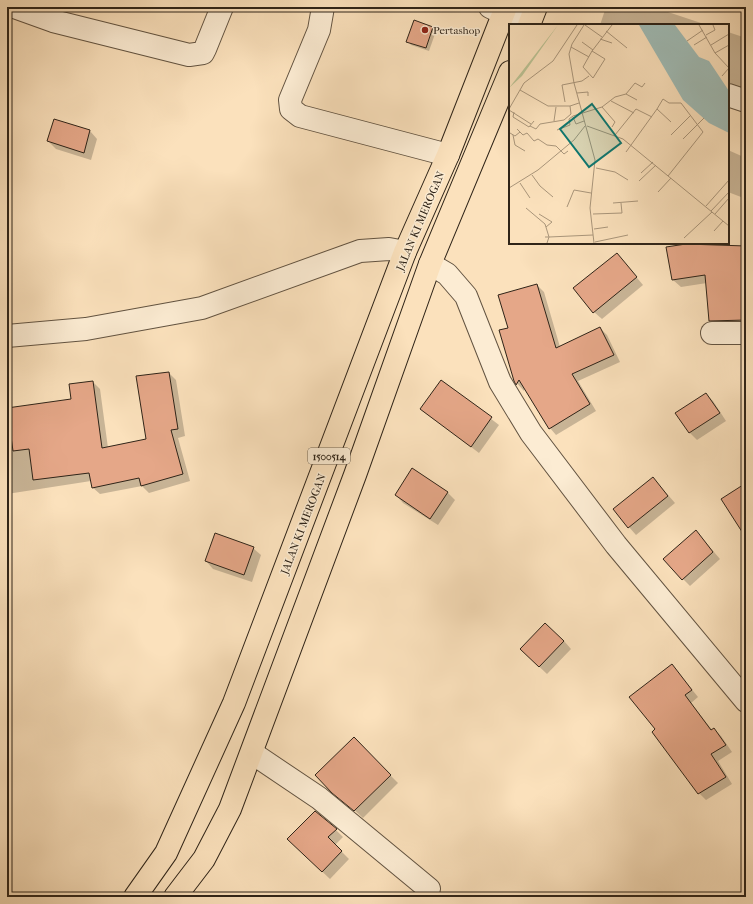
<svg xmlns="http://www.w3.org/2000/svg" width="753" height="904" viewBox="0 0 753 904" font-family="'IM FELL French Canon',serif">
  <style>
    .shadow { fill: #0003 }
    .building { fill: #e5a788; stroke: #2f2418 }
    .lines { fill: none; stroke-linecap: round; stroke-linejoin: round }
    .minor-casing { stroke: #625341; stroke-width: 24 }
    .highway-casing { stroke: #2f2418; stroke-width: 24 }
    .minor { stroke: #fcecd3; stroke-width: 22 }
    .highway { stroke: #fbe1bc; stroke-width: 22 }
    .poi-dot { fill: #8f2418; stroke: #fcecd3; stroke-width: 1.5 }
    .labels { text-anchor: middle; stroke-width: 3; stroke-linejoin: round; paint-order: stroke }
    .shield { fill: #fcecd3; stroke: #6c6050; stroke-width: 1 }
    .shield-label { font-size: 10px; font-weight: bold; fill: #2f2418 }
    .poi-label { font-size: 11px; fill: #2f2418; stroke: #fcecd3; text-anchor: start }
    .street-label { font-size: 11px; fill: #2f2418; stroke: #fcecd3 }
    .inset-road { fill: none; stroke: #a9957a; stroke-width: 1 }
    .view { fill: #0f766e; fill-opacity: 0.15; stroke: #0f766e; stroke-width: 2 }
    .inset-edge { fill: none; stroke: #2f2418; stroke-width: 2 }
  </style>
  <rect width="100%" height="100%" fill="#fbe1bc"/>
  <filter id="stains"><feTurbulence type="fractalNoise" baseFrequency=".005" numOctaves="4"/><feColorMatrix values="0 0 0 0 .2 0 0 0 0 .09 0 0 0 0 .02 0 0 0 .5 -.17"/></filter>
  <radialGradient id="worn" r=".72"><stop offset=".6" stop-color="#630" stop-opacity="0"/><stop offset="1" stop-color="#630" stop-opacity=".3"/></radialGradient>
  <g class="shadow">
    <polygon points="606,7 666,7 665,11 707,25 600,25"/>
    <polygon points="415,21 433,28 436,31 429,51 411,45 408,41"/>
    <polygon points="728,32 746,38 746,89 728,83"/>
    <polygon points="55,120 90,131 97,139 91,160 56,149 48,141"/>
    <polygon points="728,150 746,158 746,184 741,197 728,192"/>
    <polygon points="746,247 746,278 737,278 740,328 718,328 710,321 707,283 681,287 673,280"/>
    <polygon points="617,254 643,285 602,319 594,312"/>
    <polygon points="537,285 544,292 560,347 600,328 607,335 620,362 578,381 596,411 556,435 550,428 525,388 524,391 515,381 509,329"/>
    <polygon points="169,373 176,380 185,436 178,438 190,481 149,493 142,486 100,494 92,487 91,481 7,494 7,438 12,437 72,400 93,382 100,389 108,448 147,440"/>
    <polygon points="442,381 499,425 479,453 421,409"/>
    <polygon points="706,394 713,401 726,421 697,440 690,433 677,413"/>
    <polygon points="653,478 675,503 636,535 629,527"/>
    <polygon points="447,492 455,500 438,525 403,503 396,495"/>
    <polygon points="696,531 720,559 690,586 683,579"/>
    <polygon points="253,548 261,555 252,582 213,569 206,561"/>
    <polygon points="564,641 571,649 547,674 529,657"/>
    <polygon points="672,665 698,697 691,703 712,730 714,729 721,736 732,752 718,761 732,784 706,800 699,793 656,730"/>
    <polygon points="354,739 398,783 363,818 324,782"/>
    <polygon points="336,830 343,837 335,845 349,859 330,879 296,847"/>
  </g>
  <g class="building">
    <polygon points="414,20 433,27 426,48 406,42"/>
    <polygon points="54,119 90,130 84,153 47,141"/>
    <polygon points="686,244 746,246 746,320 709,321 705,275 672,280 666,247"/>
    <polygon points="617,253 637,277 593,313 573,288"/>
    <polygon points="537,284 556,348 600,327 614,355 572,374 590,404 549,429 519,380 516,385 514,381 499,330 508,328 498,295"/>
    <polygon points="169,372 178,429 171,430 183,474 141,486 139,478 92,488 89,473 33,480 29,449 13,451 7,408 71,399 69,384 93,381 102,448 146,439 136,376"/>
    <polygon points="441,380 492,417 471,447 420,409"/>
    <polygon points="706,393 720,413 689,433 675,413"/>
    <polygon points="412,468 448,492 430,519 395,495"/>
    <polygon points="653,477 668,496 628,528 613,509"/>
    <polygon points="746,483 746,538 721,499"/>
    <polygon points="696,530 713,552 682,580 663,559"/>
    <polygon points="215,533 254,547 244,575 205,561"/>
    <polygon points="545,623 564,641 539,667 520,649"/>
    <polygon points="672,664 692,690 685,695 711,730 714,728 726,745 711,754 726,777 698,794 652,732 655,729 629,697"/>
    <polygon points="354,737 391,775 354,811 332,793 315,775"/>
    <polygon points="315,811 337,829 328,837 342,851 322,872 287,839"/>
  </g>
  <g class="lines">
    <g class="minor-casing">
      <g id="minor">
        <polyline points="14,7 53,21 189,55 203,53 205,49 222,7"/>
        <polyline points="323,7 319,30 290,100 291,109 300,116 448,155"/>
        <polyline points="490,7 528,25"/>
        <polyline points="728,95 746,101"/>
        <polyline points="430,264 447,274 466,296 500,382 531,433 616,545 746,701"/>
        <polyline points="712,333 746,333"/>
        <polyline points="7,336 86,329 202,308 360,251 389,249 405,252"/>
        <polyline points="252,753 319,798 429,889"/>
      </g>
    </g>
    <g class="highway-casing">
      <g id="highway">
        <polyline points="529,25 536,7"/>
        <polyline points="135,897 166,853 234,703 405,252 448,155 506,7"/>
        <polyline points="175,897 204,859 230,809 355,475 430,264 510,72"/>
      </g>
    </g>
    <use href="#minor" class="minor"/>
    <use href="#highway" class="highway"/>
  </g>
  <circle class="poi-dot" cx="425" cy="30" r="4"/>
  <g class="labels">
    <rect class="shield" x="308" y="448" width="42" height="16" rx="3"/>
    <g class="shield-label">
      <text x="329" y="460">1500514</text>
    </g>
    <g class="poi-label">
      <text x="433" y="34">Pertashop</text>
    </g>
    <g class="street-label">
      <text transform="translate(420 221) rotate(-67)" y="4">JALAN KI MEROGAN</text>
      <text transform="translate(303 524) rotate(-69)" y="4">JALAN KI MEROGAN</text>
    </g>
  </g>
  <g transform="translate(509 24)">
    <rect width="220" height="220" fill="#fbe1bc"/>
    <path d="M49 1 13 52 0 64 11 50Z" fill="#bbc394"/>
    <path d="M130 1H166L190 33 200 37 220 67V109L200 99 174 76Z" fill="#a0bcb6"/>
    <path class="inset-road" d="M75 1 63 20 60 30 65 59 86 136 81 184 85 219M76 1 93 13M190 1 206 29 220 44 213 52M97 7 118 24M197 11 206 6 204 1M91 15 103 19M178 17 194 6M73 18 84 26M185 21 198 13M202 21 220 10M62 23 80 33M83 27 96 35 84 54 74 43 83 27 103 1M206 29 220 21M11 66 39 82H61M68 69 79 68V72M117 70 128 76M102 77 125 89M56 78 53 61 73 57 80 52M93 83 106 98 103 103M0 85 15 59 44 37 68 1M148 85 154 75 160 79H172L194 108 159 152M0 86 22 100M5 88 4 93 20 103 25 97M64 93 67 100 75 97M45 97 47 83M21 102 27 105 31 100 55 96 62 90 61 82 70 79M78 102 114 115 220 202M8 105 14 111 18 109 25 117 29 115 38 121 47 122 55 130 59 127M48 106 61 101 60 95 64 92 93 83 106 73 117 70 126 59 133 63 136 59M1 109 6 112 11 108M4 111 6 121 16 127M106 111 127 85 143 93M162 111 181 92M174 115 195 94M117 128 148 85 162 98M87 144 106 148 119 156M132 149 144 138M23 151 31 162 44 173M130 157 147 141M11 159 21 174M0 164 29 146 65 116 76 102M149 168 162 154M104 179 129 177M197 182 220 156M58 183 65 166 82 169M17 184 36 200 40 213H36M202 187 220 168M30 190 43 198 37 203M84 190 113 189 112 179M206 190 220 174M85 205 99 203M205 207 214 197M175 214 203 188M86 218 119 211M38 219 40 213 84 211"/>
    <path class="view" d="M83 80 112 119 80 143 51 105Z"/>
    <rect width="220" height="220" class="inset-edge"/>
  </g>
  <rect width="753" height="904" fill="none" stroke="#fbe1bc" stroke-width="24"/>
  <rect x="8" y="8" width="737" height="888" fill="none" stroke="#2f2418" stroke-width="2"/>
  <rect x="12" y="12" width="729" height="880" fill="none" stroke="#2f2418"/>
  <rect width="100%" height="100%" filter="url(#stains)"/>
  <rect width="100%" height="100%" fill="url(#worn)"/>
</svg>
